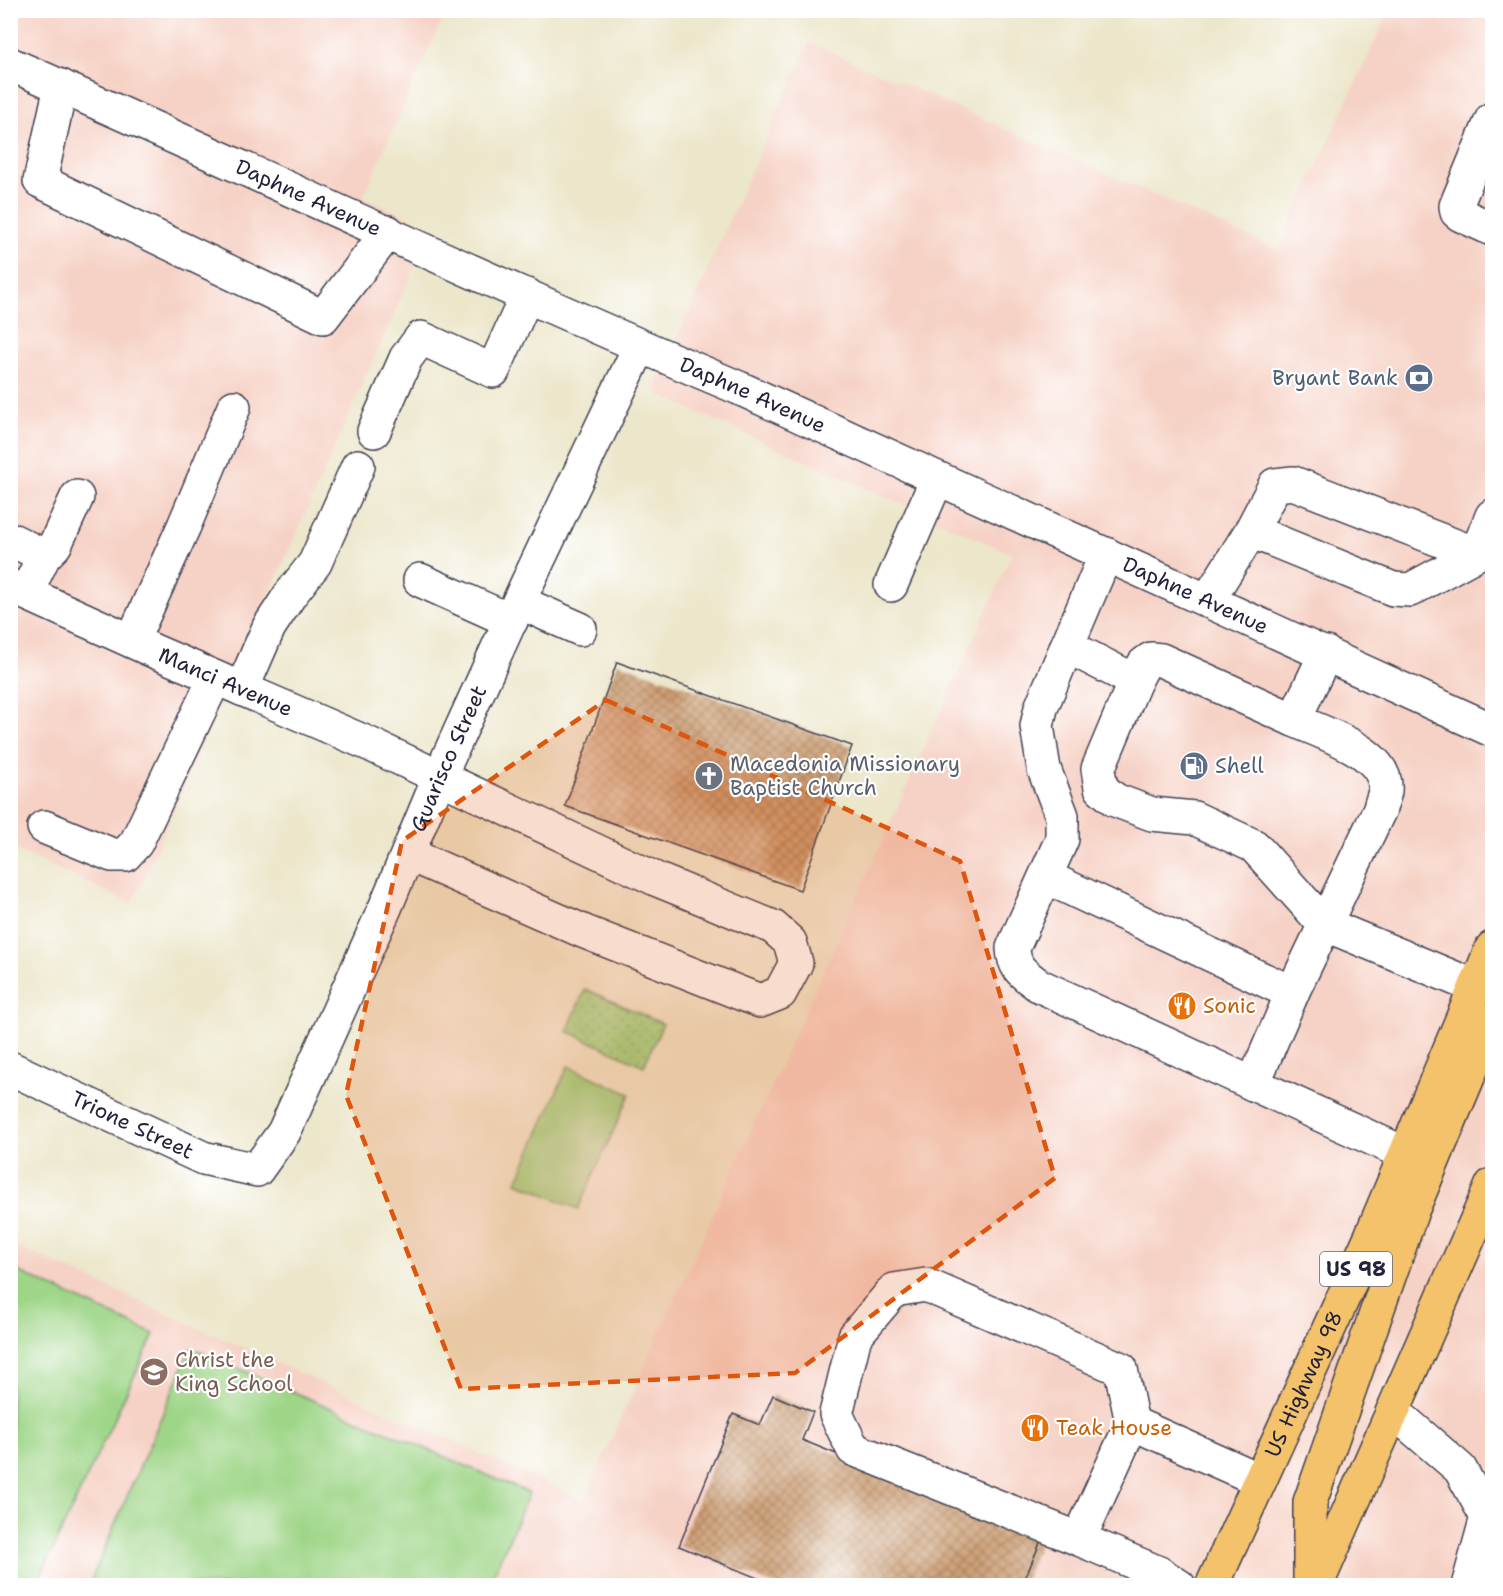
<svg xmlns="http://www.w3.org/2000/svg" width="1503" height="1596" viewBox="0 0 1503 1596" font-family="'Shantell Sans',sans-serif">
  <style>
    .built { fill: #f6d1c5 }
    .park { fill: url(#park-dots); stroke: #607c61; stroke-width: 1.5 }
    .pitch { fill: #9ed587; stroke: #607c61; stroke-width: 1.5 }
    .building { fill: url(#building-cross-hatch) }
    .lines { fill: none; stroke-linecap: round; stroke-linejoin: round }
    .minor-casing { stroke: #403f50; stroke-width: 36 }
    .major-casing { stroke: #403f50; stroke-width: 36 }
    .minor { stroke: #fff; stroke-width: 33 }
    .major { stroke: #f3c26a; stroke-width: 33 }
    .marked { fill: #de560e; fill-opacity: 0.2; stroke: #de560e; stroke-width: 4.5; stroke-dasharray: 12 8; stroke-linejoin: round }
    .labels { text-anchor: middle; stroke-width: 4.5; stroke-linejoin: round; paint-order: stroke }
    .shield { fill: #fff; stroke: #646476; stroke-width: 1.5 }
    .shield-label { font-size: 20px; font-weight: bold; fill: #22223b }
    .street-label { font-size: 21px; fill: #22223b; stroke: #fff }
    .service-label { font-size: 21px; fill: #4e5e75; stroke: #fff; text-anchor: end }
    .worship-label { font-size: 21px; fill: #5b616d; stroke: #fff; text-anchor: start }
    .food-label { font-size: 21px; fill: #c56008; stroke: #fff; text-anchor: start }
    .education-label { font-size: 21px; fill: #785e54; stroke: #fff; text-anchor: start }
  </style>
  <defs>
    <pattern id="park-dots" width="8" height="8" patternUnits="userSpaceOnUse" patternTransform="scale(1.5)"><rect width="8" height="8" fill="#9ed587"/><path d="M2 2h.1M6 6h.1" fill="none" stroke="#88b775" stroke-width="1.8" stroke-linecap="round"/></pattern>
    <pattern id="building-cross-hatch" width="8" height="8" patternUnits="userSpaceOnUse" patternTransform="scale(1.5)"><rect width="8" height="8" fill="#cd9e72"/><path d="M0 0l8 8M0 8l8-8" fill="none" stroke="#a6805f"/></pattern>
  </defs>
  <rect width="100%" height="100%" fill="#fff"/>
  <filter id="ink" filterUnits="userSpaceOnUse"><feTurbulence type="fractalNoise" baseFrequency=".0167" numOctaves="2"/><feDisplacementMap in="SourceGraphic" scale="12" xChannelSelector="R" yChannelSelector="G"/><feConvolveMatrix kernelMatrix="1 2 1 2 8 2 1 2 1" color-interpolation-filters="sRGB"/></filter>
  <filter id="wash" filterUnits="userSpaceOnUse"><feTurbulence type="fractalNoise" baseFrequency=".008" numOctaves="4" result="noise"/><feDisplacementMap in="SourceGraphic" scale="24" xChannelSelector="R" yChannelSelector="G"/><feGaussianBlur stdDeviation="1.35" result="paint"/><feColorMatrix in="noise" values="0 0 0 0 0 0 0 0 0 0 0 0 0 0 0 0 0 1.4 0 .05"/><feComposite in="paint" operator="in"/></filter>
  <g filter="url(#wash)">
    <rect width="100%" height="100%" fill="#ece6ca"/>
    <g class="built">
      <polygon points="11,11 446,11 363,197 432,228 132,904 11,847"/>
      <polygon points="1389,11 1492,11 1492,1585 11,1586 11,1244 584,1500 1012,554 653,392 809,42 1278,250"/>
    </g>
    <polygon class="park" points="585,989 663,1024 644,1066 567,1031"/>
    <g class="pitch">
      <polygon points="568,1066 630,1094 578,1209 517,1182"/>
      <polygon points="11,1268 154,1334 36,1585 11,1585"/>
      <polygon points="191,1348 529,1493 489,1585 89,1585"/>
    </g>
    <g id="blocks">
      <g class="building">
        <polygon points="617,662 852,746 800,890 565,806"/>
        <polygon points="773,1395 813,1412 802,1440 1042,1538 1022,1586 777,1586 679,1546 733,1414 760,1425"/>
      </g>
    </g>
  </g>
  <g filter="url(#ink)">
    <use href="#blocks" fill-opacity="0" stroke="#403f50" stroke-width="1.5"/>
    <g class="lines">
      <g class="minor-casing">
        <g id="minor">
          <path id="s1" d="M10 64C254 171 494 285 739 388L1492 730"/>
          <polyline points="61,86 40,181 323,317 388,232"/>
          <polyline points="1492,119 1456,206 1457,212 1461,215 1492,229"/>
          <polyline points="374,431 406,358 421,338 493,371 527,295"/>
          <polyline points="1251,531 1275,485 1293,483 1476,554"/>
          <polyline points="10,539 44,556 26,593"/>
          <polyline points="1106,554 1067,646 1135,681 1144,664 1151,659 1161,660 1294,720 1326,653"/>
          <polyline points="44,556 55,545 77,497"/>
          <polyline points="420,580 511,621"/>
          <polyline points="891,585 937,479"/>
          <path id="s2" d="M10 586 156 652 367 743 658 880 773 927 790 942 796 963 780 993 760 1001 585 932 408 854"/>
          <polyline points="1208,600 1251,531 1393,589 1410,590 1476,554 1492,516"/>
          <polyline points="519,602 580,629"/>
          <polyline points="132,641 184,526 234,407"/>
          <path d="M1067 646 1041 708 1037 726 1044 769 1062 816V839L1013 948C1014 969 1023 973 1038 985L1253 1084"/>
          <polyline points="1135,681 1098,769 1101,788 1115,800 1152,814 1194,818 1254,846 1324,924 1476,987"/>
          <polyline points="242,689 269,627 290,595 315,563 358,466"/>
          <path d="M1294 720C1322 733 1389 752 1385 791 1384 797 1381 803 1380 809L1294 989 1253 1084 1406 1154"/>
          <polyline points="44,827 112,855 125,855 136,843 215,678"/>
          <polyline points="1046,877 1292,993"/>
          <path id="s3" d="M10 1068 203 1158 257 1170 284 1132 385 908 439 778 526 586 640 346"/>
          <polyline points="1393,1411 1460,1469 1487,1517 1468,1586"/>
          <polyline points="1079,1539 853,1449 836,1414 855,1336 894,1290 926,1285 1121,1369 1132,1423"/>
          <polyline points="1179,1586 1159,1573 1079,1539 1132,1423 1260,1480"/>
        </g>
      </g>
      <g class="major-casing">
        <g id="major">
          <path id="s4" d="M1212 1586 1372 1234 1492 948"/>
          <polyline points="1310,1586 1310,1502 1412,1211 1492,1020"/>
          <polyline points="1316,1586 1492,1185"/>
        </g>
      </g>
      <use href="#minor" class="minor"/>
      <use href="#major" class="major"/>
    </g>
  </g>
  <path class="marked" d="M606 700 960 861 1055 1178 795 1373 461 1389 346 1095 402 841Z"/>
  <defs>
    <g id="bank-disc" transform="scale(1.5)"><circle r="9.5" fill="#5c6f8a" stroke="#fff"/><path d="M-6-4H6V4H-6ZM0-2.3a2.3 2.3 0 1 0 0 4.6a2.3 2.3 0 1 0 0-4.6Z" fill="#fff"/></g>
    <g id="fuel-disc" transform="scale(1.5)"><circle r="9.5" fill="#5c6f8a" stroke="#fff"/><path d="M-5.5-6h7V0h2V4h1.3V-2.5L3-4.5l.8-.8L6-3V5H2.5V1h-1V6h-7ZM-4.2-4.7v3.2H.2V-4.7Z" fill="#fff"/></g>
    <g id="church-disc" transform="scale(1.5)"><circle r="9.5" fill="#6b7280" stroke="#fff"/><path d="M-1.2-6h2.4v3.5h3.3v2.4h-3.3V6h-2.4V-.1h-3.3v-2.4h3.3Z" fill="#fff"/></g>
    <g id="restaurant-disc" transform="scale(1.5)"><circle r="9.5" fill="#e8710a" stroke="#fff"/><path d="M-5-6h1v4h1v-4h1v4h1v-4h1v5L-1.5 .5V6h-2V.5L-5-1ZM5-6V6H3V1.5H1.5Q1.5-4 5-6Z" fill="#fff"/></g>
    <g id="school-disc" transform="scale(1.5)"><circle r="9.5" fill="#8d6e63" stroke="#fff"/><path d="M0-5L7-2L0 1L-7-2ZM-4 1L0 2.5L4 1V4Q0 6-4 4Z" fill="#fff"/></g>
  </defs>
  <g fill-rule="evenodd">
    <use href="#bank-disc" x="1419" y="378"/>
    <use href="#fuel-disc" x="1194" y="766"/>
    <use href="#church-disc" x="709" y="776"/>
    <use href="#restaurant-disc" x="1182" y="1006"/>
    <use href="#school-disc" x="154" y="1372"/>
    <use href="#restaurant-disc" x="1035" y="1428"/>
  </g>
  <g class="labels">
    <rect class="shield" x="1320" y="1252" width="72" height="34" rx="4.5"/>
    <g class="shield-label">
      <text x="1356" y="1276">US 98</text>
    </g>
    <g class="street-label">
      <text dy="7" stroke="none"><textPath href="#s1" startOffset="327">Daphne Avenue</textPath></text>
      <text dy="7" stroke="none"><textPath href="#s1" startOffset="813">Daphne Avenue</textPath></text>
      <text dy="7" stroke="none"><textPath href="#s1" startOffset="1299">Daphne Avenue</textPath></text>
      <text dy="7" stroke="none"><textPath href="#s2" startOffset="236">Manci Avenue</textPath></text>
      <text dy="7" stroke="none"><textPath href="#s3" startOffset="723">Guarisco Street</textPath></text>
      <text dy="7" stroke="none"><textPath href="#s3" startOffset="135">Trione Street</textPath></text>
      <text dy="7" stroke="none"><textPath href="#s4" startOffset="222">US Highway 98</textPath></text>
    </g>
    <g class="service-label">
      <text x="1398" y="385">Bryant Bank</text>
      <text x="1215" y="773" text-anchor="start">Shell</text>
    </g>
    <g class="worship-label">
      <text x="730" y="771">Macedonia Missionary<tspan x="730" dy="24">Baptist Church</tspan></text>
    </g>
    <g class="food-label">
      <text x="1203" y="1013">Sonic</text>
      <text x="1056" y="1435">Teak House</text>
    </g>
    <g class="education-label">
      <text x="175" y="1367">Christ the<tspan x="175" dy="24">King School</tspan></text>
    </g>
  </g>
  <rect width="1503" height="1596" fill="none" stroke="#fff" stroke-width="36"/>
</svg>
